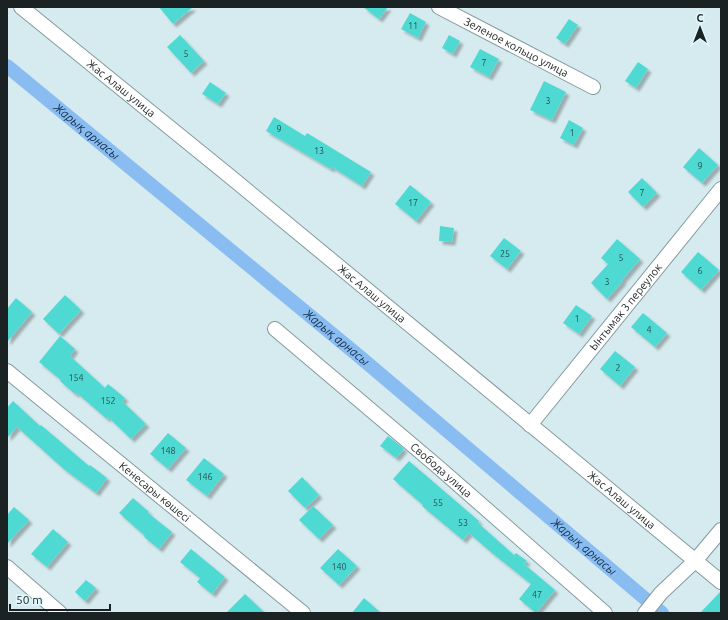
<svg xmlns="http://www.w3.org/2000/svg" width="728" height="620" viewBox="0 0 728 620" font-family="Ubuntu,sans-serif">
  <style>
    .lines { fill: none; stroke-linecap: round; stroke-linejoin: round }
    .canal { stroke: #89bdf2; stroke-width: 14 }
    .building { fill: #50d9d3; filter: url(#shadow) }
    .street-casing { stroke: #859a9e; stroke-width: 16 }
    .street { stroke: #fff; stroke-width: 14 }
    .labels { text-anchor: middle; stroke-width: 3; stroke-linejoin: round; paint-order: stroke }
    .number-label { font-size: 9px; fill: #285050 }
    .street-label { font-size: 11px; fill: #1a2224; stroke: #e2f8fc }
    .water-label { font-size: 12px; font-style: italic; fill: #112d47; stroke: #e2f8fc }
  </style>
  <defs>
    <filter id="shadow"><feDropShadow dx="3.5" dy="3.5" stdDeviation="1" flood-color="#0004"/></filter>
  </defs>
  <rect width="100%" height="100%" fill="#d5ebef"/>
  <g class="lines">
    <path class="canal" id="s1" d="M7 66 360 357 662 613"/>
  </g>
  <g class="building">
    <polygon points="159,7 193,7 173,24"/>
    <polygon points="363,7 388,7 379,19"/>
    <polygon points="410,13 426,22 418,38 401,29"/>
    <polygon points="569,19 578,25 565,44 556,38"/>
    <polygon points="180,35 204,61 191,73 167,47"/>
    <polygon points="449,35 460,41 453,54 442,48"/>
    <polygon points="480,49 499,59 489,77 470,67"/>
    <polygon points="638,62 648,69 636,88 625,81"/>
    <polygon points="544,81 566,92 552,120 530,110"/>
    <polygon points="210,82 226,93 218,104 202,94"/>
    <polygon points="274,117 305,136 307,133 371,172 362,186 332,167 331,169 266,131"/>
    <polygon points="569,120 583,128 574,145 560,138"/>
    <polygon points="699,148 718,165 702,183 683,167"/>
    <polygon points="642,178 657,193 643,207 628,192"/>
    <polygon points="410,185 431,202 416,221 395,204"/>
    <polygon points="440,226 454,228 452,242 439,241"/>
    <polygon points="504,238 521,251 507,269 490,256"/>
    <polygon points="617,239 640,259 622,280 623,281 607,299 591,283 608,264 601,258"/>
    <polygon points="698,252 719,270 701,290 681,272"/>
    <polygon points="65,295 81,310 59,334 43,319"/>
    <polygon points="16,298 32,312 7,342 7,309"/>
    <polygon points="576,305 592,316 579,334 563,323"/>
    <polygon points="643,313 667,333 655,347 631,327"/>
    <polygon points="60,336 75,349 70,356 105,388 108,384 125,398 122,401 146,424 131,439 108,417 107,419 77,393 75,394 60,381 61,380 39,362"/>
    <polygon points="615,351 635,367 620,386 600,369"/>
    <polygon points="13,401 40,426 41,425 89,466 90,465 107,478 96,493 65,470 17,427 7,438 7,408"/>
    <polygon points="168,433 186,448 168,469 150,454"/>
    <polygon points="388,436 404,449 396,458 380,446"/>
    <polygon points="204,458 224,474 207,496 186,480"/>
    <polygon points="409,461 479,521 478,523 514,555 516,553 527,561 524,564 555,590 536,613 519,599 531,584 492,553 469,533 463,540 422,506 423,505 393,479"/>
    <polygon points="302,477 319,495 305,508 288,491"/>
    <polygon points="133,498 149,512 148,513 172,532 159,549 144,537 145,536 119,513"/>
    <polygon points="313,506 333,525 319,539 299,520"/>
    <polygon points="14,507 29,520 7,544 7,515"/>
    <polygon points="53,529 68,542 47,567 31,554"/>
    <polygon points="191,549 225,577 212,594 197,582 200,578 180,562"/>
    <polygon points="338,549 357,566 339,585 320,568"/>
    <polygon points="86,580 96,588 85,601 75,592"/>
    <polygon points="721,591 721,613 700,613"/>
    <polygon points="245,594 265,613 226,613"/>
    <polygon points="364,598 381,613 352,613"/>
  </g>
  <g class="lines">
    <g class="street-casing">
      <g id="street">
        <path id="s2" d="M21 7 227 174 721 582"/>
        <path id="s3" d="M439 7 593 87"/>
        <path id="s4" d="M275 329 437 466 605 613"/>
        <path id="s5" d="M7 371 303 613"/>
        <path id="s6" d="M530 425 721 189"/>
        <polyline points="7,567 60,613"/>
        <polyline points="645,613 661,593 695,561 721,530"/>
      </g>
    </g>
    <use href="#street" class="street"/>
  </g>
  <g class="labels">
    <g class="number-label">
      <text x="413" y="29">11</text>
      <text x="186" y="57">5</text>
      <text x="484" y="66">7</text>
      <text x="548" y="104">3</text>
      <text x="279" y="132">9</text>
      <text x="572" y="136">1</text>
      <text x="319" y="154">13</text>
      <text x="700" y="169">9</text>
      <text x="642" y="196">7</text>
      <text x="413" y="206">17</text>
      <text x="505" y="257">25</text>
      <text x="621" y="261">5</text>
      <text x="700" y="274">6</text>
      <text x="607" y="285">3</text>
      <text x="577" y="322">1</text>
      <text x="649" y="333">4</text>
      <text x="618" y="371">2</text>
      <text x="76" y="381">154</text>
      <text x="108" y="404">152</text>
      <text x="168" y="454">148</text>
      <text x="205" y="480">146</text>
      <text x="438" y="506">55</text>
      <text x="463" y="526">53</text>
      <text x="339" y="570">140</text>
      <text x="537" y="598">47</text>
    </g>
    <g class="street-label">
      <text dy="4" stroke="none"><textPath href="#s3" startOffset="87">Зеленое кольцо улица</textPath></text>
      <text dy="4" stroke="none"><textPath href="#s2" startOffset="129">Жас Алаш улица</textPath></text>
      <text dy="4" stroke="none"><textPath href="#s2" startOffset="453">Жас Алаш улица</textPath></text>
      <text dy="4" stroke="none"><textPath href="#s6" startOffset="152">Ынтымак 3 переулок</textPath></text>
      <text dy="4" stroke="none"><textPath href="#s4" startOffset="218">Свобода улица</textPath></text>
      <text dy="4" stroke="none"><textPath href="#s5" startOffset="191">Кенесары көшесі</textPath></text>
      <text dy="4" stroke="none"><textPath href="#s2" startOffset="777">Жас Алаш улица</textPath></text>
    </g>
    <g class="water-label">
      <text dy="4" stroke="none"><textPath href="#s1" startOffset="103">Жарық арнасы</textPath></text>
      <text dy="4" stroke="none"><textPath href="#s1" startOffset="427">Жарық арнасы</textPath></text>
      <text dy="4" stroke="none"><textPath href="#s1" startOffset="751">Жарық арнасы</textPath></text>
    </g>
  </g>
  <rect width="728" height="620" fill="none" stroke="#1a2224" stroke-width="16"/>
  <g transform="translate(700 28)" stroke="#e2f8fc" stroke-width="3" paint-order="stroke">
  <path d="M0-3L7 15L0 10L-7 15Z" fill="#1a2224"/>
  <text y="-6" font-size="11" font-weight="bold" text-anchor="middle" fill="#1a2224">С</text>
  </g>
  <path d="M10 604v6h100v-6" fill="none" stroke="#1a2224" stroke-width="2"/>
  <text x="16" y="604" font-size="12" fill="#1a2224" stroke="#e2f8fc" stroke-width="3" paint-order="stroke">50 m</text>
</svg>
